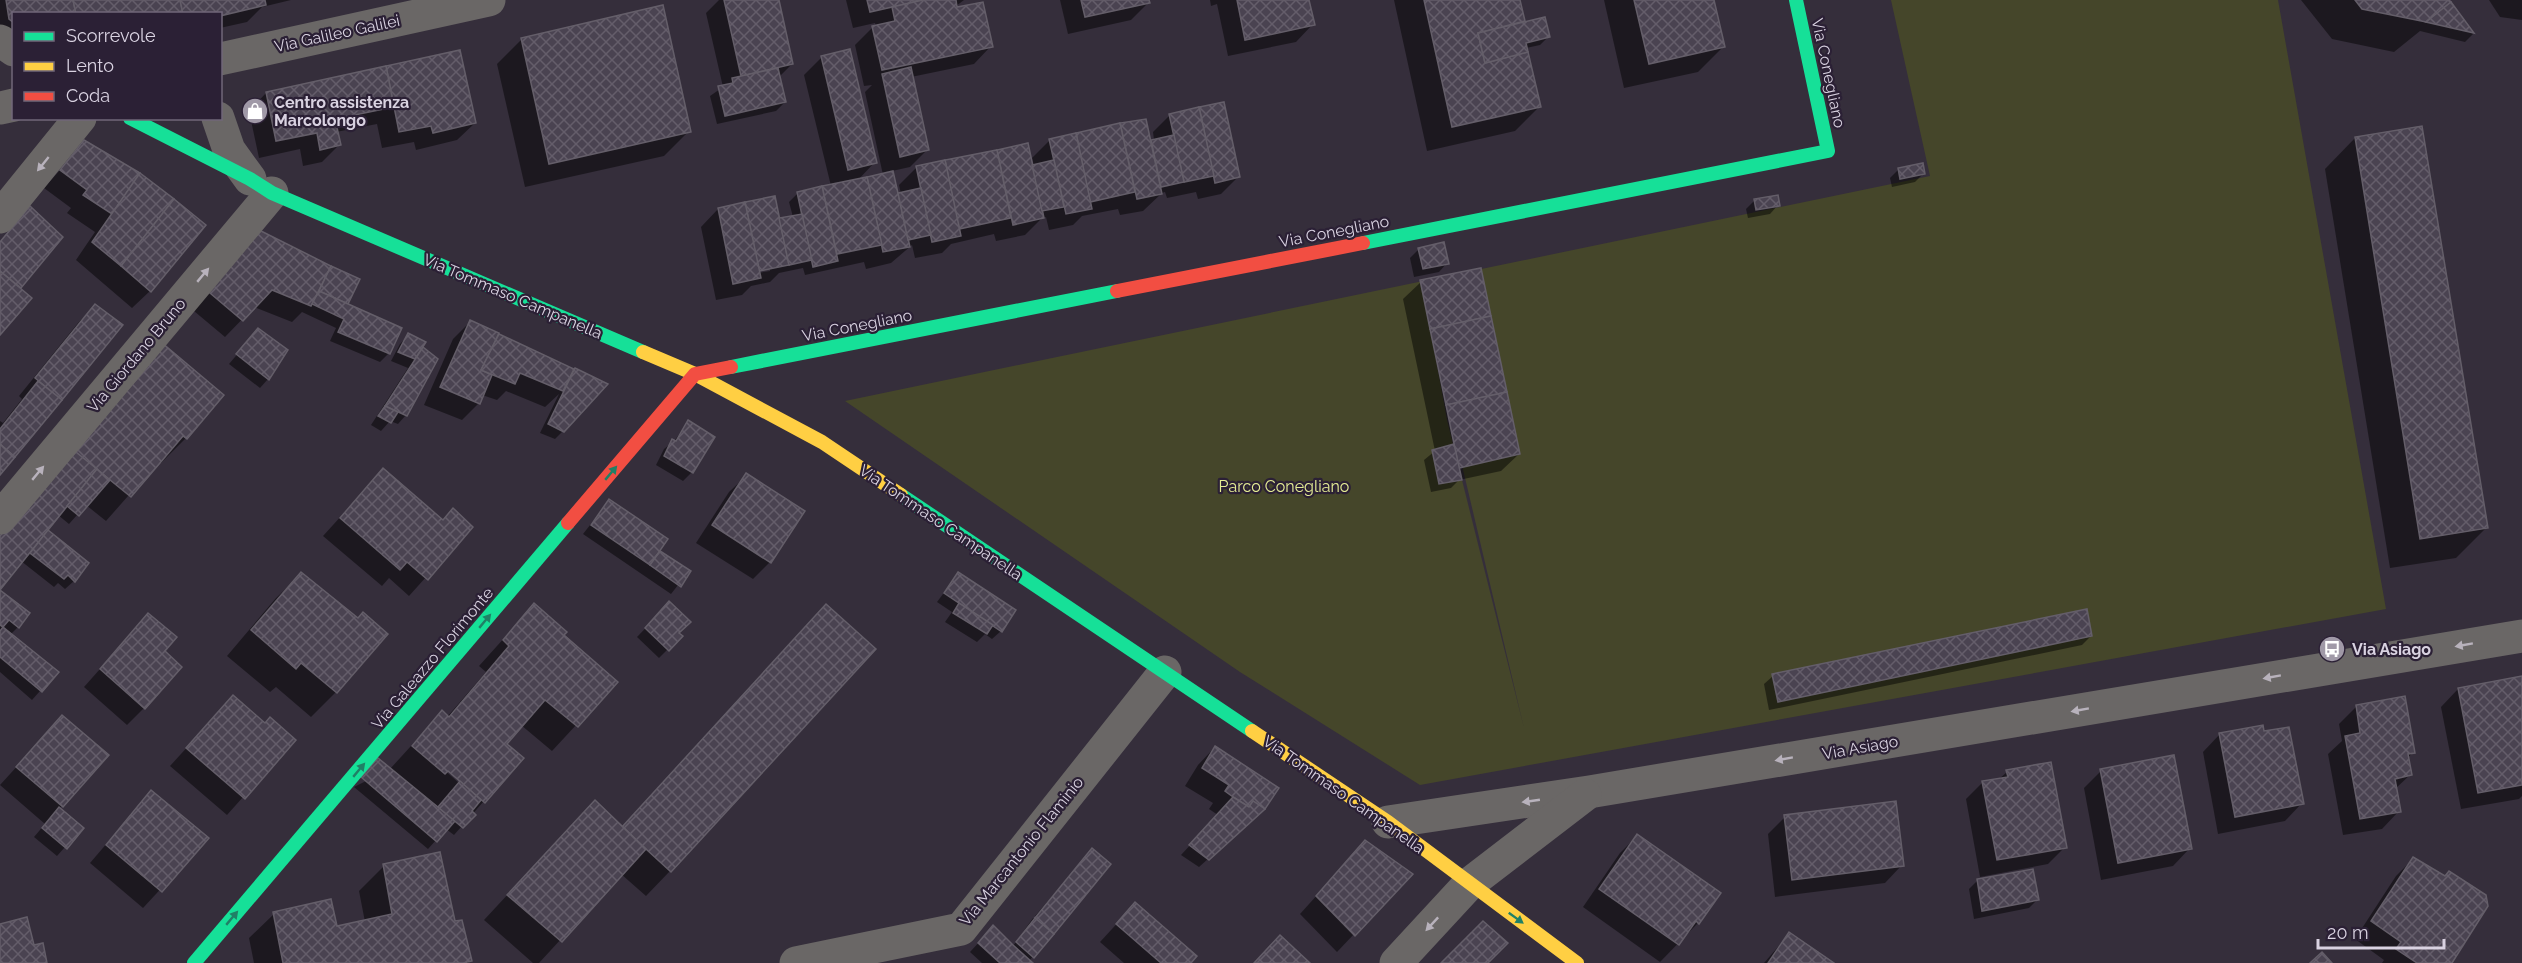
<svg xmlns="http://www.w3.org/2000/svg" width="2522" height="963" viewBox="0 0 2522 963" font-family="Raleway,sans-serif">
  <style>
    .green { fill: #45462a; fill-rule: evenodd }
    .shadow { fill: #0007; fill-rule: evenodd }
    .building { fill: url(#building-cross-hatch); stroke: #645e69; stroke-width: 1.5 }
    .lines { fill: none; stroke-linecap: round; stroke-linejoin: round }
    .street { stroke: #6a6766; stroke-width: 33 }
    .fast { stroke: #16e098; stroke-width: 14 }
    .slow { stroke: #ffcf43; stroke-width: 14 }
    .jam { stroke: #f24e42; stroke-width: 14 }
    .oneway { fill: #b8b2bc }
    .oneway2 { fill: #208066 }
    .labels { text-anchor: middle; stroke-width: 4.5; stroke-linejoin: round; paint-order: stroke }
    .street-label { font-size: 16px; fill: #d9d2e1; stroke: #2b2035 }
    .poi-label { font-size: 16px; font-weight: bold; fill: #d9d2e1; stroke: #2b2035; text-anchor: start }
    .park-label { font-size: 16px; fill: #e4ec94; stroke: #2b2035 }
  </style>
  <defs>
    <pattern id="building-cross-hatch" width="8" height="8" patternUnits="userSpaceOnUse" patternTransform="scale(1.5)"><rect width="8" height="8" fill="#4a4351"/><path d="M0 0l8 8M0 8l8-8" fill="none" stroke="#645d6a"/></pattern>
  </defs>
  <rect width="100%" height="100%" fill="#352e3b"/>
  <path class="green" d="M1891 0H2278L2386 609 1420 785 1240 672 845 401 1930 176ZM1432 338 1524 728 1447 420Z"/>
  <g class="shadow">
    <polygon points="0,0 291,0 262,7 247,22 220,28 220,14 14,14 14,51 0,42"/>
    <polygon points="719,0 777,0 792,64 779,77 785,102 776,111 717,124 710,96 723,87 706,13"/>
    <path d="M846 0H964L956 6 991 46 974 64 911 77 927 150 910 167 892 171 897 195 901 194 899 185 916 168 1027 145 1031 167 1034 166 1032 158 1050 140 1145 120 1150 143 1154 140 1153 132 1170 115 1239 176 1221 194 1198 199 1196 192 1167 198 1165 192 1162 193 1143 211 1120 215 1118 209 1082 216 1073 225 1049 230 1046 217 1042 218 1025 235 996 241 994 234 951 244 942 253 915 258 912 245 891 263 866 269 864 262 805 275 803 268 779 273 770 282 751 286 742 295 716 300 701 227 718 209 779 222 793 217 789 202 798 193 831 186 804 75 822 57 875 162 858 180 883 175 865 92 872 85 864 86 855 45 872 28 876 27 875 23 853 28ZM770 268V271L752 274V271Z"/>
    <polygon points="1060,0 1148,0 1148,3 1131,20 1068,34"/>
    <polygon points="1210,0 1308,0 1313,24 1296,42 1228,56 1217,4 1211,6"/>
    <polygon points="1394,0 1518,0 1523,21 1519,25 1549,36 1540,45 1526,48 1540,106 1515,131 1427,151"/>
    <polygon points="1604,0 1712,0 1723,47 1698,72 1624,88"/>
    <polygon points="2301,0 2447,0 2473,34 2465,42 2420,31 2394,52 2332,39"/>
    <polygon points="2489,0 2522,0 2522,20 2500,17"/>
    <polygon points="522,39 689,131 664,156 525,187 497,64"/>
    <polygon points="459,52 475,123 457,140 416,150 414,142 382,148 377,124 336,132 339,145 322,162 303,166 300,149 259,158 249,111 266,93"/>
    <polygon points="2355,138 2486,528 2456,558 2390,568 2325,169"/>
    <polygon points="85,142 150,291 132,308 76,260 95,232 67,213 71,208 44,188"/>
    <polygon points="1899,169 1923,174 1915,182 1892,187 1890,178"/>
    <polygon points="1755,200 1778,205 1770,214 1748,218 1746,209"/>
    <polygon points="255,229 330,268 346,304 389,353 380,362 330,341 336,328 302,312 292,322 254,307 225,337 188,306"/>
    <polygon points="1419,249 1447,263 1439,272 1414,277 1410,258"/>
    <polygon points="1421,282 1519,454 1501,471 1459,480 1451,488 1431,492 1424,460 1435,451 1403,299"/>
    <polygon points="95,306 121,326 0,473 0,421 3,423 22,399 19,396 78,323"/>
    <polygon points="470,322 574,371 563,431 555,439 540,433 559,394 545,407 506,391 497,400 482,395 479,403 462,420 424,405 453,339"/>
    <polygon points="258,330 286,350 268,379 260,388 229,364"/>
    <polygon points="409,335 431,353 406,415 398,424 390,421 381,431 371,425 408,368 391,361 400,344"/>
    <polygon points="222,395 186,438 161,463 159,461 106,521 86,505 69,524 58,515 46,531 74,581 65,589 58,583 54,587 21,561 0,588 0,535 49,475"/>
    <polygon points="689,422 713,437 692,472 683,481 656,465 664,449 674,441"/>
    <polygon points="383,470 442,521 471,527 409,596 389,578 382,586 323,536"/>
    <polygon points="747,475 770,562 753,579 696,543 729,492"/>
    <polygon points="609,501 658,551 689,571 671,594 583,534"/>
    <polygon points="301,574 357,620 385,634 336,692 311,717 276,687 270,692 227,656 276,598"/>
    <polygon points="958,574 1001,631 992,639 985,634 977,642 945,622 952,612 937,602"/>
    <polygon points="0,592 18,627 10,635 56,673 32,700 0,672"/>
    <path d="M534 605 562 635 616 682 552 751 521 725 505 744 522 758 454 835 446 829 428 849 354 787 390 769 442 712 447 717 486 672 479 666ZM443 765 461 781 459 783 441 767Z"/>
    <polygon points="826,606 670,871 646,896 621,874 539,963 533,963 484,920 570,827 621,828"/>
    <polygon points="661,612 681,636 659,658 637,637"/>
    <polygon points="148,615 163,651 144,708 127,725 84,687"/>
    <polygon points="2091,636 2082,645 1769,710 1764,684 1773,676"/>
    <polygon points="2522,677 2522,796 2519,799 2461,809 2441,707 2458,689"/>
    <polygon points="233,697 264,725 294,740 227,815 170,766"/>
    <polygon points="2404,698 2413,752 2407,759 2410,775 2395,789 2399,811 2382,829 2343,835 2328,754 2342,741 2339,724 2356,707"/>
    <polygon points="62,717 107,756 59,809 82,828 57,856 34,837 45,824 0,785"/>
    <polygon points="2220,734 2302,803 2285,821 2218,834 2203,752"/>
    <polygon points="1215,747 1246,825 1199,867 1181,855 1218,815 1209,809 1213,803 1185,786 1198,765"/>
    <polygon points="2101,771 2190,848 2173,866 2101,880 2084,788"/>
    <polygon points="2007,772 2065,847 2048,864 1980,877 1966,799 1983,782 1999,779"/>
    <polygon points="151,792 207,839 143,908 90,863"/>
    <polygon points="1785,817 1902,865 1885,883 1775,897 1768,834"/>
    <polygon points="1637,836 1719,894 1698,923 1660,962 1583,907 1620,853"/>
    <polygon points="1365,842 1411,874 1337,952 1300,914"/>
    <polygon points="1092,850 1054,932 1035,916"/>
    <polygon points="2413,859 2450,963 2382,963 2384,960 2355,939 2396,876"/>
    <polygon points="384,866 454,923 470,960 468,963 254,963 249,938 274,914 336,928 365,922 359,891"/>
    <polygon points="2032,870 2037,900 2029,908 1974,919 1969,889 1977,881"/>
    <polygon points="1135,904 1189,963 1124,963 1100,942"/>
    <polygon points="1033,918 1052,934 1029,961 1031,963 982,963 970,952 993,927 1013,946"/>
    <polygon points="1789,934 1831,963 1764,963"/>
  </g>
  <g class="building">
    <polygon points="6,0 73,0 76,14 14,14 14,23 9,19"/>
    <polygon points="73,0 180,0 183,14 76,14"/>
    <polygon points="180,0 265,0 266,5 220,16 220,14 183,14"/>
    <polygon points="724,0 779,0 793,64 741,76"/>
    <polygon points="867,0 923,0 870,12"/>
    <polygon points="923,0 956,0 957,7 983,2 993,47 882,70 872,26 895,21 892,7"/>
    <polygon points="1081,0 1149,0 1150,3 1085,17"/>
    <polygon points="1237,0 1309,0 1315,25 1245,40"/>
    <polygon points="1424,0 1520,0 1525,21 1478,33 1485,63 1528,52 1541,107 1452,127"/>
    <polygon points="1634,0 1714,0 1725,47 1649,64"/>
    <polygon points="2355,0 2449,0 2451,2 2426,22 2362,9"/>
    <polygon points="2451,2 2474,33 2426,22"/>
    <polygon points="663,5 691,132 549,164 521,38"/>
    <polygon points="1545,17 1550,37 1526,43 1528,52 1485,63 1478,33"/>
    <polygon points="850,49 877,163 848,170 821,56"/>
    <polygon points="460,50 476,123 433,133 431,126 399,132 386,66"/>
    <polygon points="386,66 394,107 335,119 341,145 320,150 317,133 276,141 266,92"/>
    <polygon points="911,67 929,150 900,157 882,74"/>
    <polygon points="778,68 786,102 725,116 718,86 733,83 732,78"/>
    <polygon points="1224,102 1240,177 1215,183 1199,107"/>
    <polygon points="1199,107 1214,176 1184,182 1169,114"/>
    <polygon points="1146,119 1162,194 1137,199 1120,123"/>
    <polygon points="1120,123 1135,192 1090,202 1076,133"/>
    <polygon points="2422,126 2488,528 2420,539 2355,137"/>
    <polygon points="1076,133 1092,209 1066,214 1049,139"/>
    <polygon points="1174,135 1184,182 1161,187 1151,140"/>
    <polygon points="84,140 140,173 112,214 83,195 87,190 60,170"/>
    <polygon points="1028,143 1044,218 1013,225 997,150"/>
    <polygon points="997,150 1011,218 959,229 945,160"/>
    <polygon points="945,160 961,236 932,242 916,166"/>
    <polygon points="1054,160 1064,207 1042,211 1032,165"/>
    <polygon points="1923,163 1925,174 1900,179 1898,168"/>
    <polygon points="893,171 910,247 883,252 867,177"/>
    <polygon points="140,173 174,199 121,266 92,242"/>
    <polygon points="867,177 882,245 837,254 822,186"/>
    <polygon points="822,186 838,261 813,267 797,192"/>
    <polygon points="921,188 931,235 908,240 898,193"/>
    <polygon points="1778,195 1780,206 1756,210 1754,199"/>
    <polygon points="775,196 789,265 759,271 745,202"/>
    <polygon points="174,199 206,225 151,292 121,266"/>
    <polygon points="745,202 761,278 733,284 718,208"/>
    <polygon points="30,206 63,237 21,288 0,271 0,242"/>
    <polygon points="802,214 812,260 789,265 779,218"/>
    <polygon points="255,228 331,266 311,306 272,290 243,321 204,288"/>
    <polygon points="1444,242 1449,264 1423,269 1418,248"/>
    <polygon points="331,266 360,279 348,304 319,291"/>
    <polygon points="1481,268 1491,316 1430,329 1420,280"/>
    <polygon points="0,271 32,298 0,335"/>
    <polygon points="319,291 402,328 390,354 338,332 344,319 312,304"/>
    <polygon points="95,304 123,325 62,400 35,378"/>
    <polygon points="1491,316 1507,392 1446,405 1430,329"/>
    <polygon points="470,320 499,333 481,370 492,375 480,404 440,387"/>
    <polygon points="258,328 288,350 269,380 236,354"/>
    <polygon points="408,333 426,342 415,359 398,352"/>
    <polygon points="499,334 574,369 563,391 520,373 515,384 481,370"/>
    <polygon points="161,342 224,395 187,439 183,436 131,497 72,449"/>
    <polygon points="423,347 438,359 407,416 385,406"/>
    <polygon points="575,368 608,384 564,432 548,424"/>
    <polygon points="38,381 62,400 15,457 0,444 0,429"/>
    <polygon points="1507,392 1520,454 1459,468 1446,405"/>
    <polygon points="385,406 398,412 391,423 378,416"/>
    <polygon points="688,420 715,437 693,473 664,456 672,439 676,441"/>
    <polygon points="0,444 15,457 0,475"/>
    <polygon points="1454,444 1462,480 1439,484 1432,450"/>
    <polygon points="72,449 97,469 0,590 30,613 19,628 9,620 3,627 0,625 0,536"/>
    <polygon points="383,468 443,520 453,508 473,527 428,580 407,562 400,570 340,518"/>
    <polygon points="97,469 110,480 79,516 67,506"/>
    <polygon points="746,473 805,511 771,563 712,525"/>
    <polygon points="609,499 668,539 650,565 591,525"/>
    <polygon points="48,530 89,563 75,582 68,575 64,579 30,553"/>
    <polygon points="660,551 691,571 681,587 650,565"/>
    <polygon points="301,572 358,618 363,612 388,634 337,693 301,663 296,669 251,630"/>
    <polygon points="958,572 1016,610 1002,632 944,593"/>
    <polygon points="669,601 691,622 679,633 683,636 669,651 645,628"/>
    <polygon points="534,603 567,632 564,635 618,682 578,727 545,700 507,744 524,758 485,803 448,771 445,774 412,746 442,710 449,717 509,646 503,640"/>
    <polygon points="959,603 993,625 987,634 953,613"/>
    <polygon points="826,604 876,649 671,872 622,827"/>
    <polygon points="2087,609 2092,636 1778,702 1772,674"/>
    <polygon points="148,613 177,637 165,651 182,667 145,709 100,669"/>
    <polygon points="3,627 59,672 42,692 0,657 0,631"/>
    <polygon points="2522,676 2522,785 2478,793 2458,688"/>
    <polygon points="233,695 265,723 270,717 296,740 245,799 186,748"/>
    <polygon points="2405,696 2415,753 2408,754 2412,775 2395,779 2401,812 2360,819 2345,736 2360,733 2356,705"/>
    <polygon points="62,715 109,755 63,807 16,767"/>
    <polygon points="2263,725 2264,731 2289,727 2304,804 2235,817 2219,733"/>
    <polygon points="1215,746 1279,788 1265,809 1253,801 1249,807 1233,797 1225,791 1229,785 1202,768"/>
    <polygon points="2174,755 2192,849 2118,863 2100,769"/>
    <polygon points="378,758 455,821 437,842 361,777"/>
    <polygon points="2051,762 2067,848 1997,860 1982,781 2008,777 2006,770"/>
    <polygon points="460,781 481,800 472,811 476,815 463,828 438,807"/>
    <polygon points="151,790 209,838 162,892 106,845"/>
    <polygon points="1233,797 1249,807 1253,801 1265,809 1209,860 1189,845"/>
    <polygon points="595,800 646,849 562,942 507,895"/>
    <polygon points="1896,801 1904,866 1792,880 1784,815"/>
    <polygon points="59,807 84,828 67,849 42,828"/>
    <polygon points="1637,834 1721,893 1699,924 1696,921 1679,945 1599,889"/>
    <polygon points="1365,840 1413,874 1355,936 1316,896"/>
    <polygon points="1092,848 1111,864 1054,934 1035,918"/>
    <polygon points="440,852 455,921 462,920 472,961 463,963 283,963 273,912 331,899 337,926 392,914 383,864"/>
    <polygon points="2413,857 2445,876 2449,871 2486,895 2488,906 2452,963 2417,963 2396,949 2401,942 2371,921"/>
    <polygon points="2033,869 2039,900 1982,911 1977,879"/>
    <polygon points="1135,902 1197,956 1191,963 1161,963 1116,924"/>
    <polygon points="27,917 34,945 43,943 47,963 0,963 0,924"/>
    <polygon points="1035,918 1054,934 1034,958 1016,942"/>
    <polygon points="1483,921 1508,943 1488,963 1441,963"/>
    <polygon points="993,925 1013,945 1033,963 1000,963 978,943"/>
    <polygon points="1789,932 1834,963 1768,963"/>
    <polygon points="1280,935 1310,963 1254,963"/>
    <polygon points="2322,952 2332,963 2310,963"/>
  </g>
  <g class="lines">
    <g class="street">
      <polyline points="0,41 14,50"/>
      <polyline points="220,59 489,0"/>
      <polyline points="0,108 14,105"/>
      <polyline points="218,118 229,150 250,179"/>
      <polyline points="0,217 80,118"/>
      <polyline points="0,518 272,193"/>
      <polyline points="1388,822 1589,792 2522,636"/>
      <polyline points="796,963 961,929 1165,672"/>
      <polyline points="1396,963 1469,884 1585,795"/>
    </g>
    <g class="fast">
      <polyline points="130,118 250,179 272,193 643,352"/>
      <polyline points="1363,243 1828,151 1796,0"/>
      <polyline points="731,367 1117,291"/>
      <polyline points="901,495 1252,731"/>
      <polyline points="194,963 568,523"/>
    </g>
    <g class="slow">
      <polyline points="643,352 695,374 822,442 901,495"/>
      <polyline points="1252,731 1388,822 1577,963"/>
    </g>
    <g class="jam">
      <polyline points="1117,291 1363,243"/>
      <polyline points="568,523 695,374 731,367"/>
    </g>
  </g>
  <defs><path id="oneway-solid" d="M-6-.8H1V-3.2L6.5 0L1 3.2V.8H-6Z" transform="scale(1.5)"/></defs>
  <g class="oneway">
    <use href="#oneway-solid" transform="translate(43 164) rotate(129)"/>
    <use href="#oneway-solid" transform="translate(203 275) rotate(-50)"/>
    <use href="#oneway-solid" transform="translate(38 473) rotate(-50)"/>
    <use href="#oneway-solid" transform="translate(2464 645) rotate(170)"/>
    <use href="#oneway-solid" transform="translate(2272 677) rotate(170)"/>
    <use href="#oneway-solid" transform="translate(2080 710) rotate(170)"/>
    <use href="#oneway-solid" transform="translate(1784 759) rotate(170)"/>
    <use href="#oneway-solid" transform="translate(1531 801) rotate(172)"/>
    <use href="#oneway-solid" transform="translate(1432 924) rotate(133)"/>
  </g>
  <g class="oneway2">
    <use href="#oneway-solid" transform="translate(611 473) rotate(-50)"/>
    <use href="#oneway-solid" transform="translate(485 621) rotate(-50)"/>
    <use href="#oneway-solid" transform="translate(359 770) rotate(-50)"/>
    <use href="#oneway-solid" transform="translate(232 918) rotate(-50)"/>
    <use href="#oneway-solid" transform="translate(1516 918) rotate(36)"/>
  </g>
  <defs>
    <g id="shop-disc" transform="scale(1.35)"><circle r="9.5" fill="#a099a7" stroke="#2b2035"/><path d="M-5-2.5h2.3a2.7 3.5 0 0 1 5.4 0H5L5.5 6h-11ZM-1.5-2.5h3a1.5 2.3 0 0 0-3 0Z" fill="#fff"/></g>
    <g id="bus-disc" transform="scale(1.35)"><circle r="9.5" fill="#a099a7" stroke="#2b2035"/><path d="M-5-6H5V4H4V6H2V4H-2V6H-4V4H-5ZM-3.5-4V0h7V-4ZM-3.5 1.2v1.5H-2V1.2ZM2 1.2v1.5H3.5V1.2Z" fill="#fff"/></g>
  </defs>
  <g fill-rule="evenodd">
    <use href="#shop-disc" x="255" y="111"/>
    <use href="#bus-disc" x="2332" y="649"/>
  </g>
  <g class="labels">
    <g class="street-label">
      <text transform="translate(337 33) rotate(-12)" y="6">Via Galileo Galilei</text>
      <text transform="translate(1829 73) rotate(78)" y="6">Via Conegliano</text>
      <text transform="translate(1334 231) rotate(-11)" y="6">Via Conegliano</text>
      <text transform="translate(513 296) rotate(23)" y="6">Via Tommaso Campanella</text>
      <text transform="translate(857 325) rotate(-11)" y="6">Via Conegliano</text>
      <text transform="translate(136 355) rotate(-50)" y="6">Via Giordano Bruno</text>
      <text transform="translate(941 522) rotate(34)" y="6">Via Tommaso Campanella</text>
      <text transform="translate(432 658) rotate(-50)" y="6">Via Galeazzo Florimonte</text>
      <text transform="translate(1860 747) rotate(-10)" y="6">Via Asiago</text>
      <text transform="translate(1344 794) rotate(35)" y="6">Via Tommaso Campanella</text>
      <text transform="translate(1021 851) rotate(-51)" y="6">Via Marcantonio Flaminio</text>
    </g>
    <g class="poi-label">
      <text x="274" y="108">Centro assistenza<tspan x="274" dy="18">Marcolongo</tspan></text>
      <text x="2352" y="655">Via Asiago</text>
    </g>
    <g class="park-label">
      <text x="1284" y="492">Parco Conegliano</text>
    </g>
  </g>
  <rect x="12" y="12" width="210" height="108" fill="#2b2035" stroke="#71677a" stroke-width="1.5"/>
  <rect x="24" y="32" width="30" height="9" fill="#16e098" stroke="#71677a" stroke-width="1.5"/>
  <text x="66" y="42" font-size="18" fill="#d9d2e1">Scorrevole</text>
  <rect x="24" y="62" width="30" height="9" fill="#ffcf43" stroke="#71677a" stroke-width="1.5"/>
  <text x="66" y="72" font-size="18" fill="#d9d2e1">Lento</text>
  <rect x="24" y="92" width="30" height="9" fill="#f24e42" stroke="#71677a" stroke-width="1.5"/>
  <text x="66" y="102" font-size="18" fill="#d9d2e1">Coda</text>
  <path d="M2318 939v9h126v-9" fill="none" stroke="#d9d2e1" stroke-width="3"/>
  <text x="2327" y="939" font-size="18" fill="#d9d2e1" stroke="#2b2035" stroke-width="4.5" paint-order="stroke">20 m</text>
</svg>
